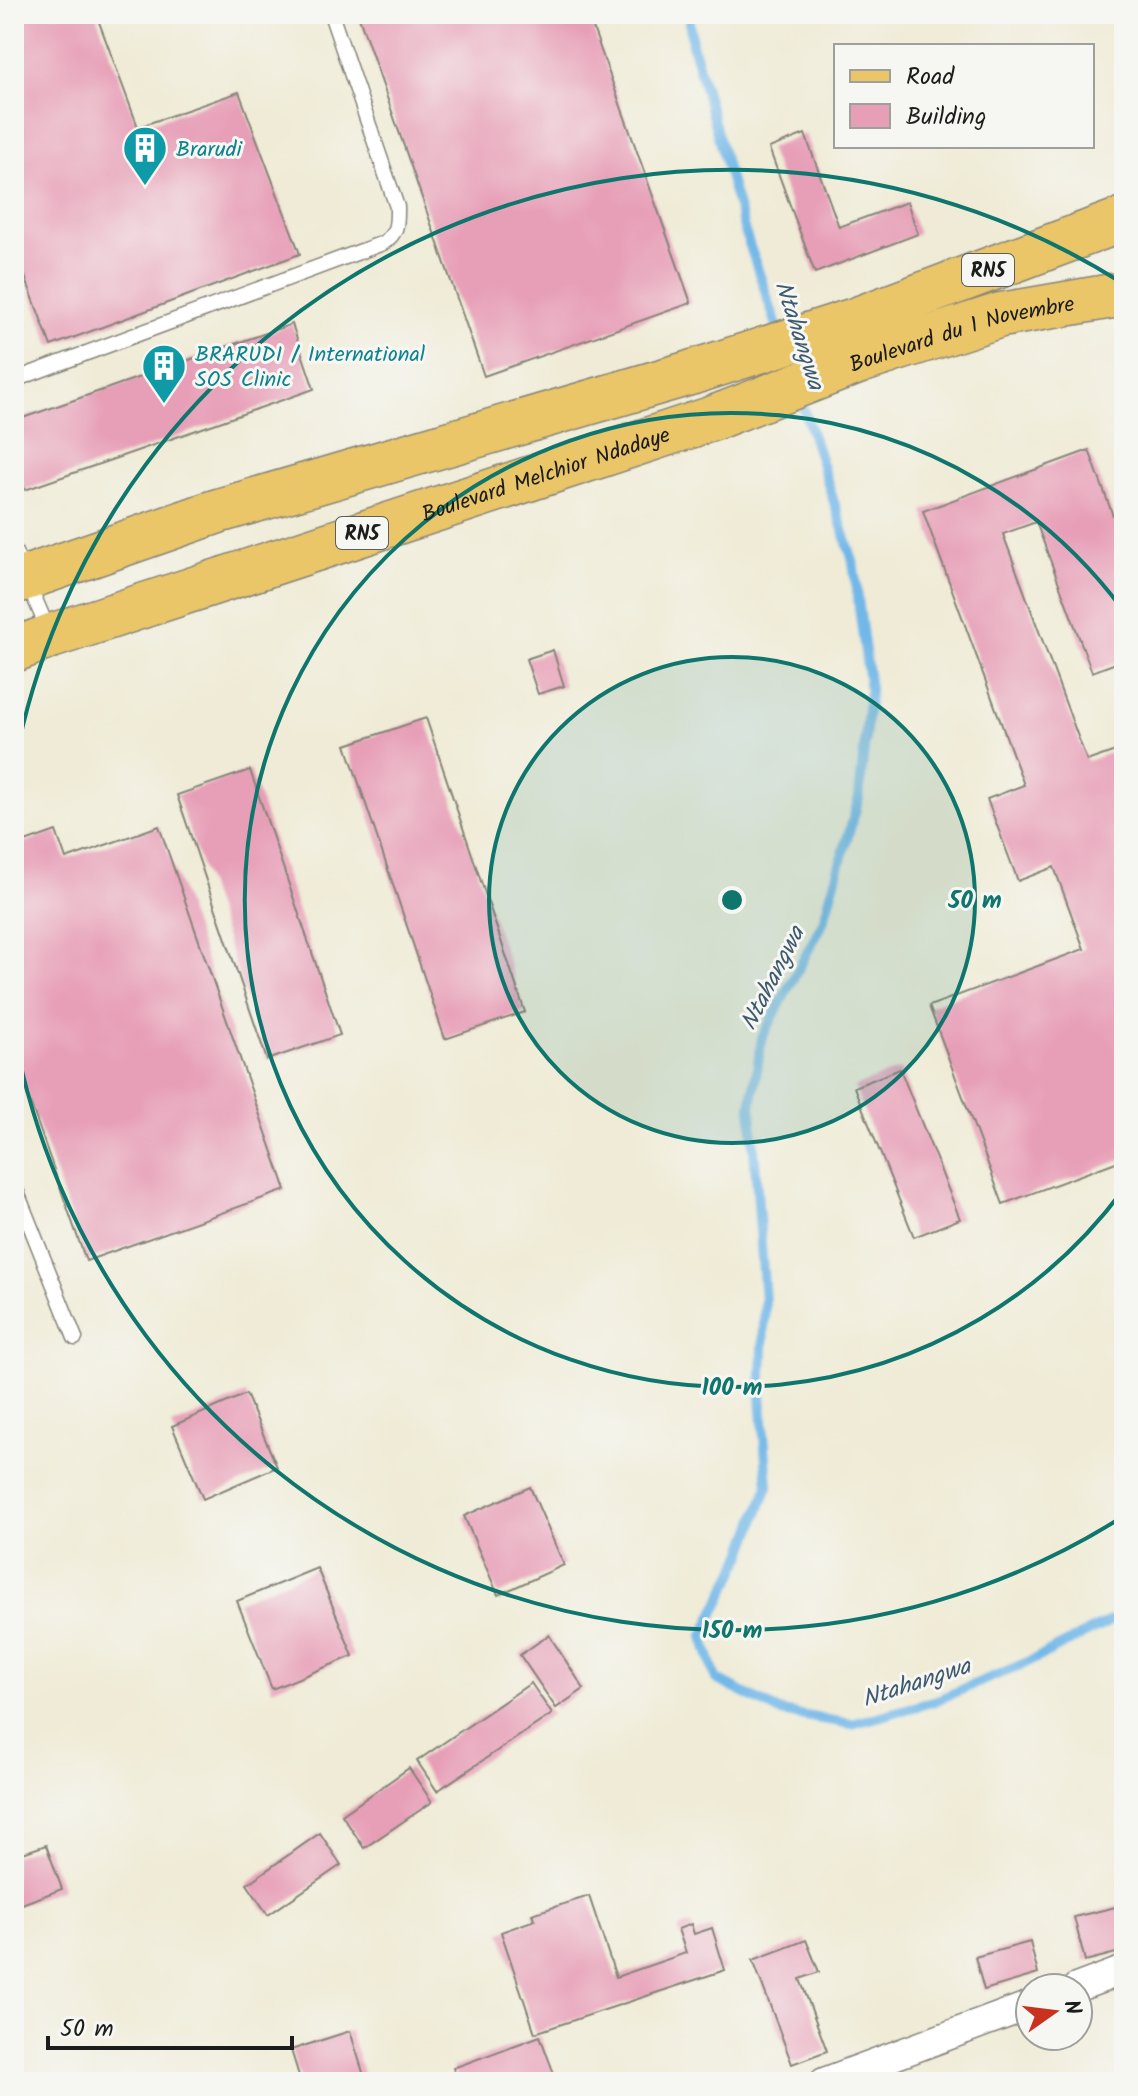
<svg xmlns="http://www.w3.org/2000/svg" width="1138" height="2096" viewBox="0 0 1138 2096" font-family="Kalam,sans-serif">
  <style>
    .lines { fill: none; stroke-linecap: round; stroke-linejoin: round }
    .stream { stroke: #71b7e8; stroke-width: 10 }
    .building { fill: #e79fb7 }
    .service-casing { stroke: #868479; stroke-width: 17 }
    .minor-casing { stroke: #868479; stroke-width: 31 }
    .primary-casing { stroke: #868479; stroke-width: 47 }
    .service { stroke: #fff; stroke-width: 14 }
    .minor { stroke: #fff; stroke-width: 28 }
    .primary { stroke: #eac669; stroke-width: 44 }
    .ring { fill: none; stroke: #0f766e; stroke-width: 4 }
    .labels { text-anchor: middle; stroke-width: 6; stroke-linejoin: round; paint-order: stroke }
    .shield { fill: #f6f6f2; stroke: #5d5d5c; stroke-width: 2 }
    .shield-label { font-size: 20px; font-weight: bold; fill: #1c1c1c }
    .culture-label { font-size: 22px; fill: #0d838f; stroke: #f6f6f2; text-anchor: start }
    .street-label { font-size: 22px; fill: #1c1c1c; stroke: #f6f6f2 }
    .water-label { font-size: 24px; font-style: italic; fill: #3e5a6e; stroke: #f6f6f2 }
    .centre { fill: #0f766e; stroke: #f6f6f2; stroke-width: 4 }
    .ring-label { font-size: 24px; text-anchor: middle; font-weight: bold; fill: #0f766e; stroke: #f6f6f2; stroke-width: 6; stroke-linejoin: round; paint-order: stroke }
  </style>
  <rect width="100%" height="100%" fill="#f6f6f2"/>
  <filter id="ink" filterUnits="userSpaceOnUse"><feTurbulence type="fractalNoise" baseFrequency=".0125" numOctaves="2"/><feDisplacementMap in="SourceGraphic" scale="16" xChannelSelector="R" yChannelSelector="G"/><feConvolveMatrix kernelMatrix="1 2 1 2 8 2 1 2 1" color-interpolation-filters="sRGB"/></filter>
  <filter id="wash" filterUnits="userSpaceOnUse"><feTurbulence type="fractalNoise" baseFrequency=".006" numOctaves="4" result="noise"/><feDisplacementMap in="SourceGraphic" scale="32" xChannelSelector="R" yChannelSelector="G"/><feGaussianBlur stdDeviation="1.8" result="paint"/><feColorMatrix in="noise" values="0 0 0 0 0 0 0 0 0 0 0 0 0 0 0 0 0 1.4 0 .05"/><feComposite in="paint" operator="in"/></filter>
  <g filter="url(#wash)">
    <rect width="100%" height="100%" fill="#efebd6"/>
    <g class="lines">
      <g class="stream">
        <polyline points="689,14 692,44 745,232 779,332"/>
        <polyline points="800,397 853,561 870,690 859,798 823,922 762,1038 751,1107 765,1300 761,1397 768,1486 743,1554 703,1636 716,1679 781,1712 852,1724 932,1702 1035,1659 1124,1614"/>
      </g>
    </g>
    <g id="blocks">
      <g class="building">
        <polygon points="14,14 96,14 138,127 239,92 300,254 51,346 14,247"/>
        <polygon points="358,14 588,14 691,303 484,376"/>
        <polygon points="805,134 839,227 907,202 918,234 815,273 769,148"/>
        <polygon points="292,324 314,389 25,490 14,458 14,421"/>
        <polygon points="1089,450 1124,546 1124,660 1092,672 1036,522 1003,534 1087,761 1124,748 1124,841 1117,844 1124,861 1124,1159 1003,1204 929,1006 1084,949 1054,867 1018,881 987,799 1024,785 923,511"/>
        <polygon points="553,650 564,686 538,694 526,659"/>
        <polygon points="426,718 525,1012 445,1039 346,745"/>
        <polygon points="250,770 340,1035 267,1060 177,795"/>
        <polygon points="14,791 24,819 14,822"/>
        <polygon points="159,826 286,1190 86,1261 14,1056 14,846 56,831 66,859"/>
        <polygon points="900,1069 960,1219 914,1237 854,1087"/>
        <polygon points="246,1394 277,1467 203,1499 172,1426"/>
        <polygon points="530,1487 564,1565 498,1595 464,1516"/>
        <polygon points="317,1568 353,1656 272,1689 237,1601"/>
        <polygon points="549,1635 584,1689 556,1708 520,1655"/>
        <polygon points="531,1683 552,1714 437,1791 417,1761"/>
        <polygon points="409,1768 432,1802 364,1848 342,1815"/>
        <polygon points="320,1833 341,1865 268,1915 247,1884"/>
        <polygon points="46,1845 62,1889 14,1907 14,1856"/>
        <polygon points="589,1896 616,1977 686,1953 678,1929 691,1924 694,1934 712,1928 725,1970 535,2033 501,1932 535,1920 532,1914"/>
        <polygon points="1124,1905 1124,1951 1085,1961 1074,1917"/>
        <polygon points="806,1940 819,1972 800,1979 827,2051 792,2064 753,1960"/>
        <polygon points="1030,1942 1038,1974 984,1990 975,1957"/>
        <polygon points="350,2031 366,2082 301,2082 291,2050"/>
        <polygon points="540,2036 557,2082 458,2082 453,2068"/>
      </g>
    </g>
  </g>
  <g filter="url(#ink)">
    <use href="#blocks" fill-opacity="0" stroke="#868479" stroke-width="2"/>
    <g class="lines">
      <g class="service-casing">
        <g id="service">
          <path d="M14 380 383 243C398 233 397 223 397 207L331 14"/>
          <polyline points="14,550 49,632"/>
          <polyline points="14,1185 75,1338"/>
        </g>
      </g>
      <g class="minor-casing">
        <g id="minor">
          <polyline points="1076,1988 1124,1970"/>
          <polyline points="824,2082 1030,2005"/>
        </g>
      </g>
      <g class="primary-casing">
        <g id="primary">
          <polyline points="14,582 218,511 690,373 852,321 1124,219"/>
          <path id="s1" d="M14 650 51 636 711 419 860 361 1001 315 1124 294"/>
        </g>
      </g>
      <use href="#service" class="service"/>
      <use href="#minor" class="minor"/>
      <use href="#primary" class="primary"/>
    </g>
  </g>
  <circle cx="732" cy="900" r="243" fill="#0f766e" fill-opacity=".12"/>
  <g class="ring">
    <circle cx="732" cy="900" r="243"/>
    <path d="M1123 1190A487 487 0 1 1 1123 610"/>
    <path d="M1119 1519A730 730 0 0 1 14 1033M14 767A730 730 0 0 1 1119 281"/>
  </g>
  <defs>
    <g id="building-pin" transform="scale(2.3)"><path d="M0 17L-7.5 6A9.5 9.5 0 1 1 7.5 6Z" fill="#0f9aa8" stroke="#f6f6f2"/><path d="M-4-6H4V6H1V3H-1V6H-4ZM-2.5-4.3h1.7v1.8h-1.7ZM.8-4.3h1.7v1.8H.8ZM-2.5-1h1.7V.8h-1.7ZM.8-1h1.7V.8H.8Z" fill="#fff"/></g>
  </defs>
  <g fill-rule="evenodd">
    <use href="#building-pin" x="145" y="148"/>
    <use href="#building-pin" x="164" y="366"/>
  </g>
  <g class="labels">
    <g class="shield">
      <rect x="962" y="254" width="52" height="32" rx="6"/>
      <rect x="336" y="517" width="52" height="32" rx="6"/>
    </g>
    <g class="shield-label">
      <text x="988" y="277">RN5</text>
      <text x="362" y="540">RN5</text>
    </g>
    <g class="culture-label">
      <text x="176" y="156">Brarudi</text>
      <text x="195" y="361">BRARUDI / International<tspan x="195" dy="25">SOS Clinic</tspan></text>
    </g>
    <g class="street-label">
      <text dy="8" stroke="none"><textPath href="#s1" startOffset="1000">Boulevard du 1 Novembre</textPath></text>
      <text dy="8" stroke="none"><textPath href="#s1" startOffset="560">Boulevard Melchior Ndadaye</textPath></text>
    </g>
    <g class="water-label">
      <text transform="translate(800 335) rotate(72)" y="8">Ntahangwa</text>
      <text transform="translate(772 978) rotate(-63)" y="8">Ntahangwa</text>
      <text transform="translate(916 1682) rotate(-18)" y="8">Ntahangwa</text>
    </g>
  </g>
  <circle cx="732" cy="900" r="12" class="centre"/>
  <g class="ring-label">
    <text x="975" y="908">50 m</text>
    <text x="732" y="1395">100 m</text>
    <text x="732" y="1638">150 m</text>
  </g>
  <rect width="1138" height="2096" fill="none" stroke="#f6f6f2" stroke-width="48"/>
  <rect x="834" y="44" width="260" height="104" fill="#f6f6f2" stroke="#9f9f9c" stroke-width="2"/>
  <rect x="850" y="70" width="40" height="12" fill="#eac669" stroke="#9f9f9c" stroke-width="2"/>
  <text x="906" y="84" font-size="24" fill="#1c1c1c">Road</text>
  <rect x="850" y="104" width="40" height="24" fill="#e79fb7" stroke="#9f9f9c" stroke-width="2"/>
  <text x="906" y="124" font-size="24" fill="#1c1c1c">Building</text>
  <g transform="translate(1054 2012) rotate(76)"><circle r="38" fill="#f6f6f2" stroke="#9f9f9c" stroke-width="2"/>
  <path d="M0-6L14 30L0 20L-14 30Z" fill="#c8321e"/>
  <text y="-12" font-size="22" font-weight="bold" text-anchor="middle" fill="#1c1c1c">N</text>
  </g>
  <path d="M48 2036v12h244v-12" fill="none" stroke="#1c1c1c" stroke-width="4"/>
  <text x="60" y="2036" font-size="24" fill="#1c1c1c" stroke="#f6f6f2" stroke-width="6" paint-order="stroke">50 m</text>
</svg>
